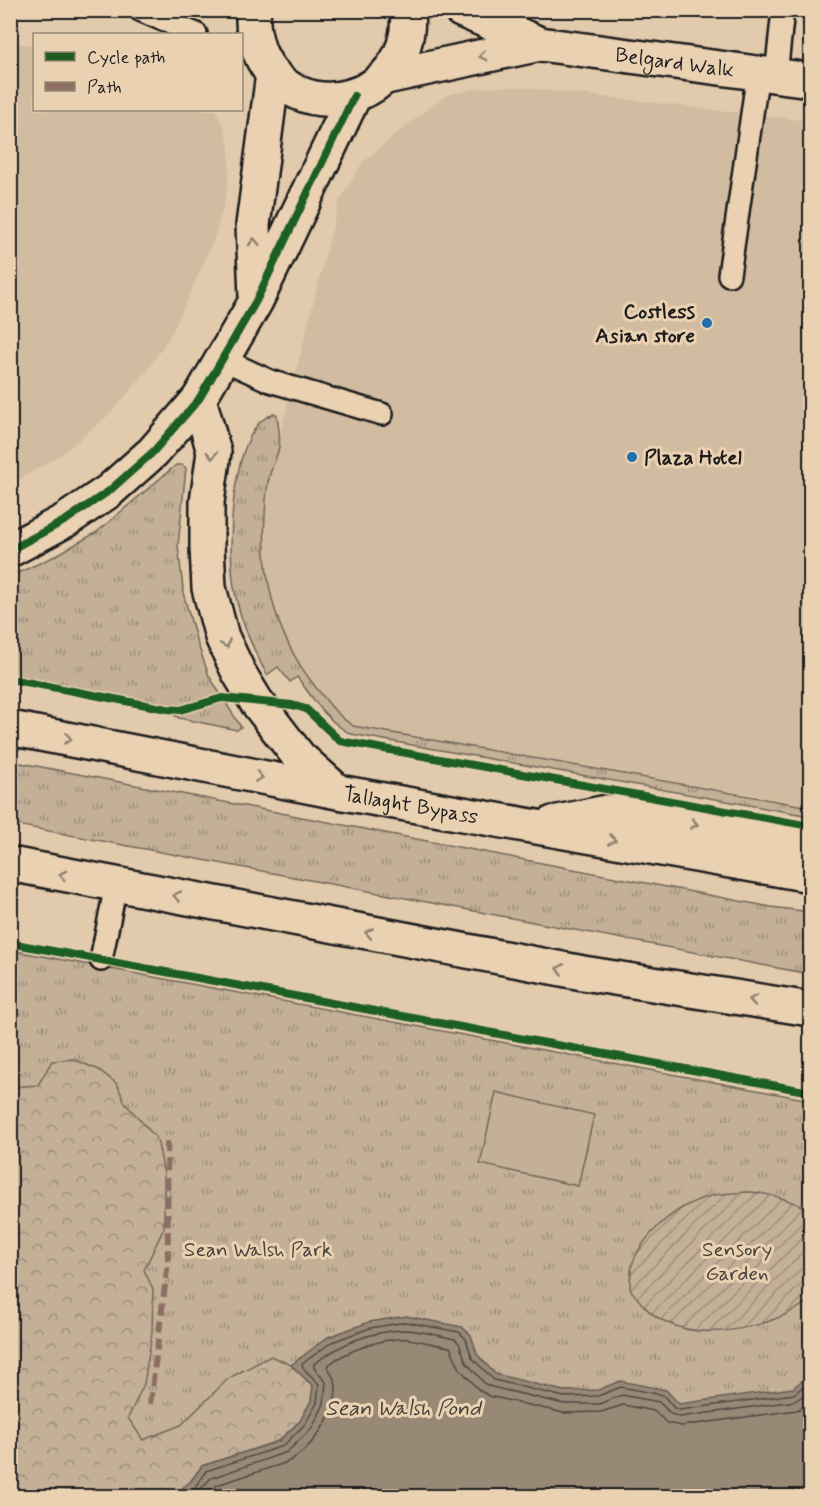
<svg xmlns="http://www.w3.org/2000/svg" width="821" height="1507" viewBox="0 0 821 1507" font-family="Mynerve,sans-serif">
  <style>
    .built { fill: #d2bca1 }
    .grass { fill: url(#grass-tufts); stroke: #70665a; stroke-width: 1.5 }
    .forest { fill: url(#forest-crowns); stroke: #70665a; stroke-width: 1.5 }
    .garden { fill: url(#garden-furrows); stroke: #70665a; stroke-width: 1.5 }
    .pitch { fill: #c4b097; stroke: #70665a; stroke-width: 1.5 }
    .water { fill: #988977; stroke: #665d53; stroke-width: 1.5 }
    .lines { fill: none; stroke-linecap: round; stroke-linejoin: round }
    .shore { stroke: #4e4840; stroke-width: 1.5 }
    .lane-casing { stroke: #1c1c1c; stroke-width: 26 }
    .secondary-casing { stroke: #1c1c1c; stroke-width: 38 }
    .primary-casing { stroke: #1c1c1c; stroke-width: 38 }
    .lane { stroke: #ead1b2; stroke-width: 21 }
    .secondary { stroke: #ead1b2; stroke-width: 33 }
    .primary { stroke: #ead1b2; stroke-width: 33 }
    .quiet { stroke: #8d6e63; stroke-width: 6; stroke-dasharray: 12 6; stroke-linecap: butt }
    .cycleway-casing { stroke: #ead1b2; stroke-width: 11 }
    .cycleway { stroke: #1b5e20; stroke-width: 8 }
    .oneway { stroke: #8d806e }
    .poi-dot { fill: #1f6fb2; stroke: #ead1b2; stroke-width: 2 }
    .labels { text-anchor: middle; stroke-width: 6; stroke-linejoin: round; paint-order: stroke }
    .street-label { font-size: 21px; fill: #1c1c1c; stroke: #ead1b2 }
    .poi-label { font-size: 21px; font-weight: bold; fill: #1c1c1c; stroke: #ead1b2; text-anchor: end }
    .park-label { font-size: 21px; fill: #46413b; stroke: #ead1b2 }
    .water-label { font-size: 22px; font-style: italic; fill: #47423c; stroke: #ead1b2 }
  </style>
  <defs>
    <pattern id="grass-tufts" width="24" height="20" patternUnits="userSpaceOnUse" patternTransform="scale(1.5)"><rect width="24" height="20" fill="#c4b097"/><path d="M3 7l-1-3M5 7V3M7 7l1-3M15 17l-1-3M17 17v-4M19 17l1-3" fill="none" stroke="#9e8e7a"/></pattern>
    <pattern id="forest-crowns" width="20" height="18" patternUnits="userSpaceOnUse" patternTransform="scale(1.5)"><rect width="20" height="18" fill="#c4b097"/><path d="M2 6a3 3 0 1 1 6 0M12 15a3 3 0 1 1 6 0" fill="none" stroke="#9e8e7a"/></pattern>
    <pattern id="garden-furrows" width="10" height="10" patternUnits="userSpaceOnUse" patternTransform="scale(1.5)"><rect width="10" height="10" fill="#c4b097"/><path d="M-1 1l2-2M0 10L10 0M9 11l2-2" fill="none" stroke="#9e8e7a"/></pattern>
  </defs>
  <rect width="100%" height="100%" fill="#e2caac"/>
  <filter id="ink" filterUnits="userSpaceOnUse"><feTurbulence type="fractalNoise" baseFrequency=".0167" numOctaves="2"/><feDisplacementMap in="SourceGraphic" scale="12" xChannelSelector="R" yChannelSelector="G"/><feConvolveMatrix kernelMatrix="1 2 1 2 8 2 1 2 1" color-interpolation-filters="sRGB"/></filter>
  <g filter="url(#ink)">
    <g class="built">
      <polygon points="10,42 34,45 34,110 216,110 224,127 229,146 229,175 225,200 214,239 173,331 147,371 111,413 62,454 11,484"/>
      <polygon points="501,87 520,87 810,121 810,805 353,726 340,717 307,677 289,647 272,603 266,578 264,553 265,515 269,478 339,201 363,162 406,126 446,95 479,88"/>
    </g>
    <g class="grass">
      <path d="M274 413 277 415C278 425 281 438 279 447 277 458 271 468 269 478 266 490 266 503 265 515 261 580 276 639 318 690 329 704 338 716 353 726L810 807V816L351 734C327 722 313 698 297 677L290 682 278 667 267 675C253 649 241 623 235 593 227 551 230 457 259 423 263 419 269 416 274 413Z"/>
      <polygon points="176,465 182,465 186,468 178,546 184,596 196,639 209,676 241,727 237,730 179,718 157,704 11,676 11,576 53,557 97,532"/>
      <polygon points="10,761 771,907 810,912 810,974 11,824"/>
      <polygon points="10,950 810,1100 810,1496 11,1496"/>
    </g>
    <polygon class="forest" points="73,1059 99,1070 117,1084 125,1103 157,1139 164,1173 164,1228 144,1270 153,1289 152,1333 144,1384 128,1418 143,1440 181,1425 229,1378 271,1356 291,1365 313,1386 311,1401 300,1421 278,1441 202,1466 190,1482 173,1496 11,1496 11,1087 38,1085 52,1061"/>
    <path class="garden" d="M751 1192C773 1194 791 1200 810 1210V1300C775 1327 705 1343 664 1321 649 1314 640 1302 630 1289 630 1280 630 1270 633 1262 643 1236 671 1211 696 1201 712 1193 733 1193 751 1192Z"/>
    <polygon class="pitch" points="496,1092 594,1115 578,1186 480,1164"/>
    <polygon class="water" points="406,1316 462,1327 471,1335 477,1354 495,1374 564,1391 598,1390 620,1381 666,1390 679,1404 793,1388 810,1374 810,1484 808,1496 172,1496 190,1482 202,1466 279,1441 300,1421 311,1401 313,1386 291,1365 328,1337 369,1322"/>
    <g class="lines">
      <g class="shore">
        <polyline points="182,1496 195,1487 206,1471 283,1446 305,1424 317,1403 319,1384 303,1368 302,1364 332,1342 370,1328 406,1322 459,1332 466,1339 472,1358 494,1380 564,1397 598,1396 621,1387 663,1395 674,1408 680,1410 794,1394 810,1381"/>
        <path d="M194 1496 211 1478 287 1452 312 1428 324 1404 326 1382 314 1368V1364C340 1344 371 1331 404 1330 420 1330 439 1336 455 1339L459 1343 466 1362 485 1384 492 1387 564 1404H600L622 1395 659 1402 671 1414 680 1417 795 1401 810 1391"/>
        <path d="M208 1496 217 1485 285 1463C311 1451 336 1415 336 1387 336 1378 329 1373 328 1365 346 1351 384 1337 408 1339 422 1341 436 1345 450 1347L460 1369 479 1390 489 1396 564 1413 601 1412 623 1405 654 1411 667 1423 681 1426 797 1410 810 1403"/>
      </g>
      <g class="lane-casing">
        <g id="lane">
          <polyline points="140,10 196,34"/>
          <polyline points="776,75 783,10"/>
          <polyline points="729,275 758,72"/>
          <polyline points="222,359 270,381 382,414"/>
          <polyline points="101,960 116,885"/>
        </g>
      </g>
      <g class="secondary-casing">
        <g id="secondary">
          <path d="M254 10C251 23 255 39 259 51 294 135 417 101 407 10"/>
          <path id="s1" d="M461 10 540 44 810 80"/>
          <polyline points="386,77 540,44"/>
          <polyline points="256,296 253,225 273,74"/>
          <polyline points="10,550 66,520 109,491 153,452 199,399 256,301 354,96"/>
        </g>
      </g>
      <g class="primary-casing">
        <g id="primary">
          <polyline points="199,399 214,452 207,502 207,547 209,588 222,637 239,673 256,701 299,757 337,791"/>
          <path id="s2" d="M10 728 338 792 810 875"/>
          <polyline points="553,823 607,812 627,812 810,844"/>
          <polyline points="10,864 583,973 810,1009"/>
        </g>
      </g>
      <use href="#lane" class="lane"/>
      <use href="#secondary" class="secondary"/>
      <use href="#primary" class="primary"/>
      <polyline class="quiet" points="150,1404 168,1262 167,1135"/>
      <g class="cycleway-casing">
        <g id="cycleway">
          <polyline points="10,550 66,520 109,491 153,452 199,399 256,301 354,96"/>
          <polyline points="10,679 167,709 180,710 222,698 292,705 306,709 340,741 810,826"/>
          <polyline points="10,943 810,1092"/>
        </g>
      </g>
      <use href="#cycleway" class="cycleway"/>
    </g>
    <defs><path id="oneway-chevron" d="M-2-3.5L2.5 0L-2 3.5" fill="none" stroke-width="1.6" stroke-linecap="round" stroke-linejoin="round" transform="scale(1.5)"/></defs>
    <g class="oneway">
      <use href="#oneway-chevron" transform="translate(483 56) rotate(168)"/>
      <use href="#oneway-chevron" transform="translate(254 242) rotate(-92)"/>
      <use href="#oneway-chevron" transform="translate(212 455) rotate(90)"/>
      <use href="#oneway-chevron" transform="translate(226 644) rotate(67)"/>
      <use href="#oneway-chevron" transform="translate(68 739) rotate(11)"/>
      <use href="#oneway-chevron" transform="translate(259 777) rotate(11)"/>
      <use href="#oneway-chevron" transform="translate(694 824) rotate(10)"/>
      <use href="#oneway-chevron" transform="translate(612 840) rotate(10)"/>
      <use href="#oneway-chevron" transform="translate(63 875) rotate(-169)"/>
      <use href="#oneway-chevron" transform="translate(177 896) rotate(-169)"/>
      <use href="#oneway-chevron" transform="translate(369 933) rotate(-169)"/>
      <use href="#oneway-chevron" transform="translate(560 969) rotate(-169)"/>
      <use href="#oneway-chevron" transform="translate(753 1000) rotate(-171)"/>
    </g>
  </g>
  <g class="poi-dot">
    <circle cx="707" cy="323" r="6"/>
    <circle cx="632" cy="457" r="6"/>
  </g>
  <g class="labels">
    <g class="street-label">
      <text dy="7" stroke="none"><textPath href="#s1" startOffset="222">Belgard Walk</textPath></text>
      <text dy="7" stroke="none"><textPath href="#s2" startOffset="408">Tallaght Bypass</textPath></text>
    </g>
    <g class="poi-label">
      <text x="695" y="318">Costless<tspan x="695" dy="24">Asian store</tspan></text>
      <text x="644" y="464" text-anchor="start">Plaza Hotel</text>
    </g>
    <g class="park-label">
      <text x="258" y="1256">Sean Walsh Park</text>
      <text x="737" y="1256">Sensory<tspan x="737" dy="24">Garden</tspan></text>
    </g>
    <g class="water-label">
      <text x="403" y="1415">Sean Walsh Pond</text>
    </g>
  </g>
  <rect width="821" height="1507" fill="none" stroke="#ead1b2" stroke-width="36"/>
  <rect x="18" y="18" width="785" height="1471" fill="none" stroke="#1c1c1c" stroke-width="2" filter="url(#ink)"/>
  <rect x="33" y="33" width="210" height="78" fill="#ead1b2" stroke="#988976" stroke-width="1.5"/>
  <rect x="45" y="52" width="30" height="9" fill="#1b5e20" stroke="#988976" stroke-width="1.5"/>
  <text x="87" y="63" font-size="18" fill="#1c1c1c">Cycle path</text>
  <rect x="45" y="82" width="30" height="9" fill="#8d6e63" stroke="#988976" stroke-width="1.5"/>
  <text x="87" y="93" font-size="18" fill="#1c1c1c">Path</text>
</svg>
